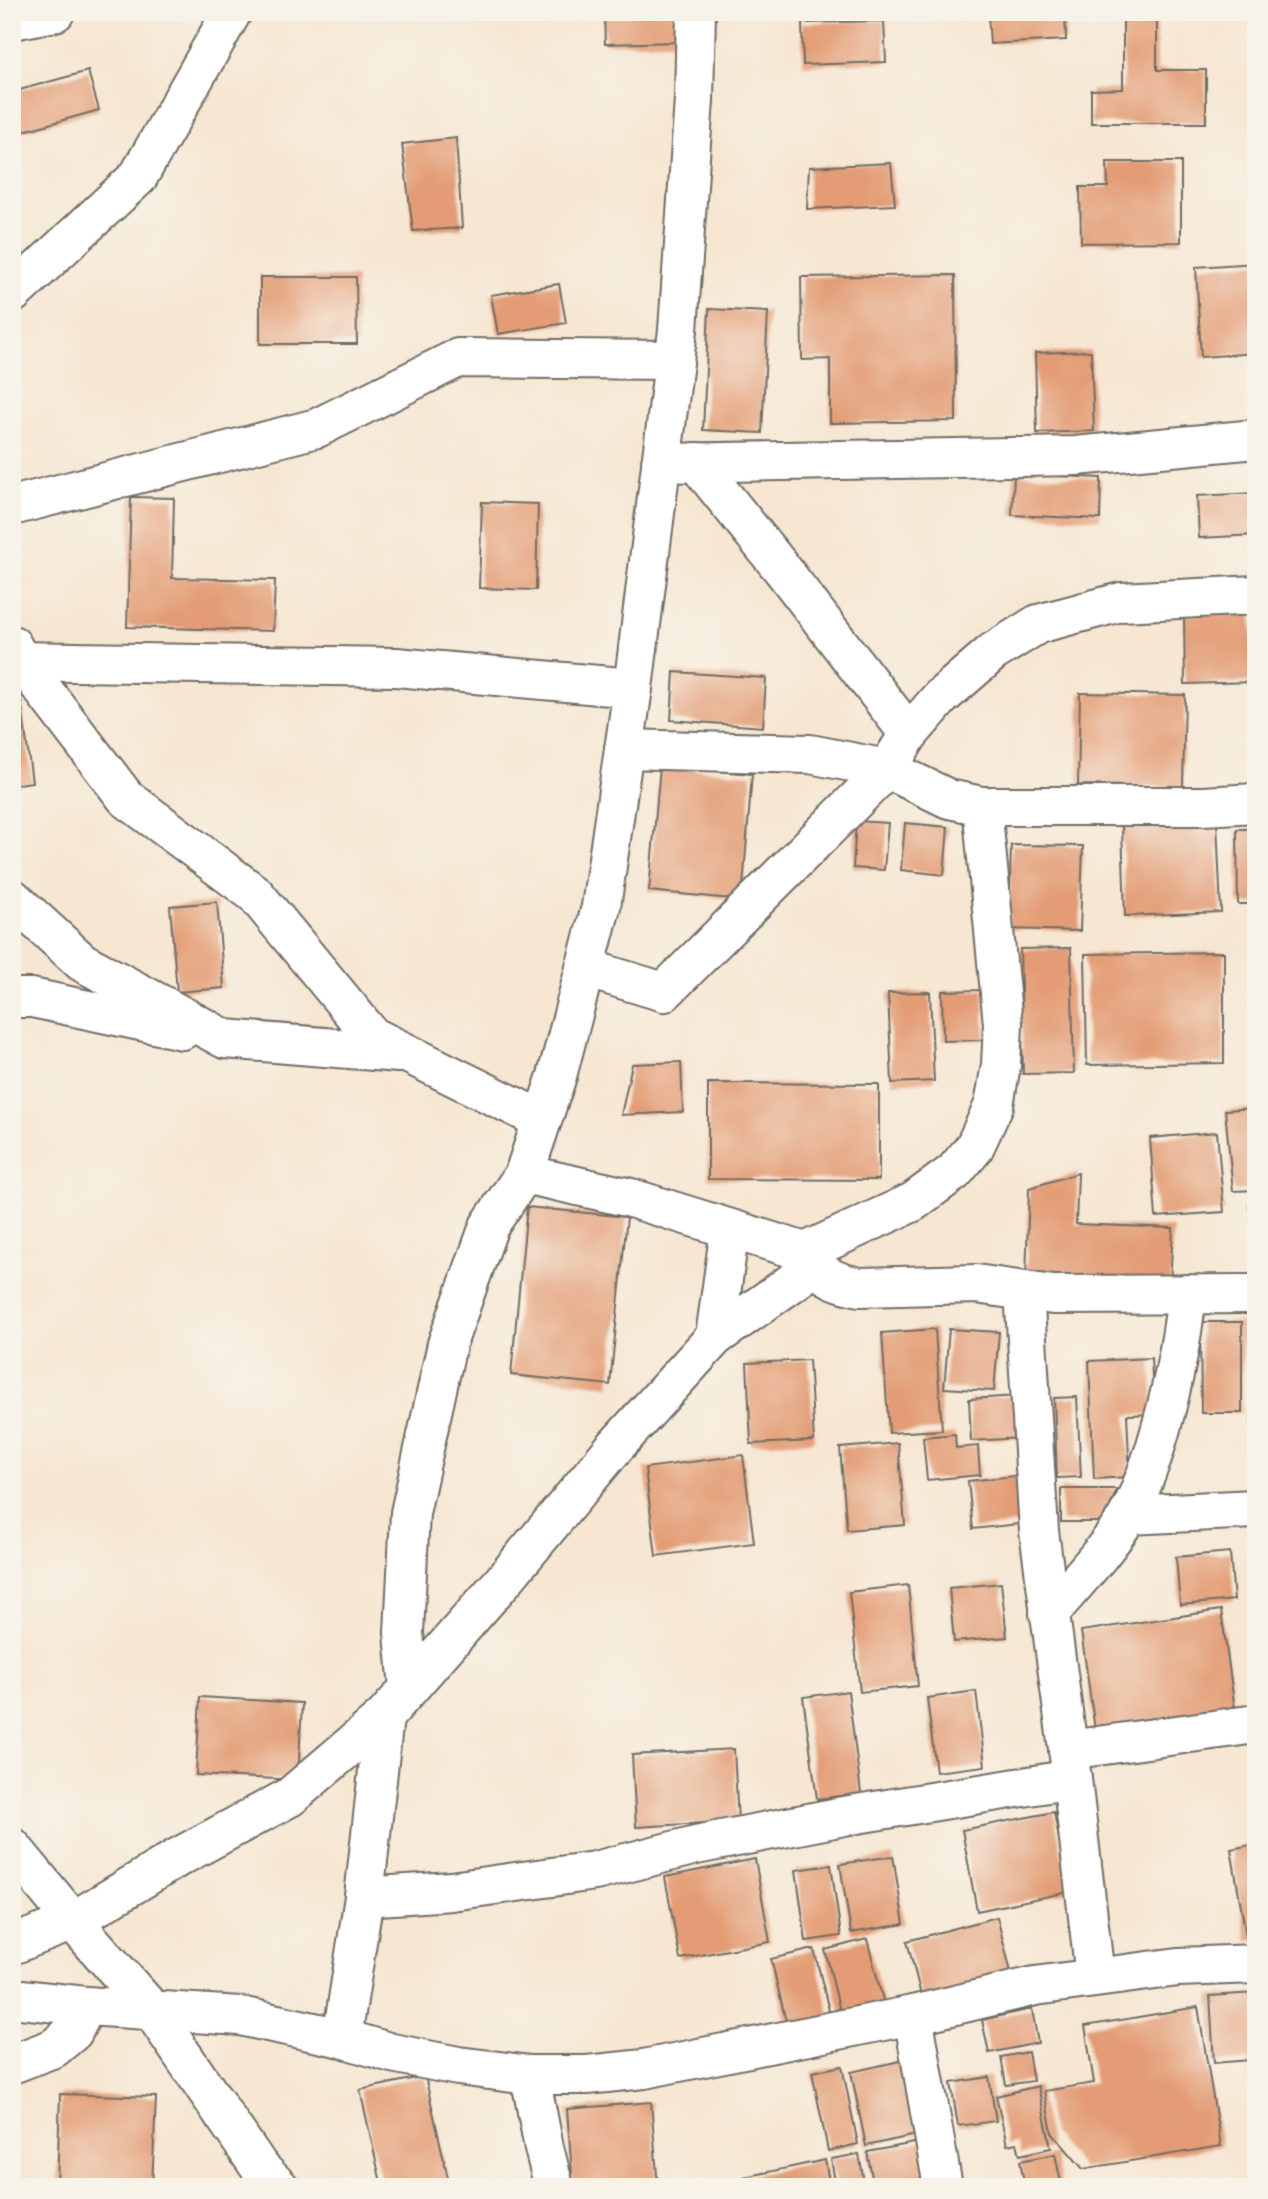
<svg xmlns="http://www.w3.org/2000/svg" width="1268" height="2199" viewBox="0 0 1268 2199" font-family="Mynerve,sans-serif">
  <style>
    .building { fill: #e39c75 }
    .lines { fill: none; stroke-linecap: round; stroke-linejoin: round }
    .minor-casing { stroke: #726c65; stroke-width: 42 }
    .minor { stroke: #fff; stroke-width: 38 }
  </style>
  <rect width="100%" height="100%" fill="#f7f3e8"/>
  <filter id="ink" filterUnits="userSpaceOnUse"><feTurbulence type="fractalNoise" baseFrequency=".0143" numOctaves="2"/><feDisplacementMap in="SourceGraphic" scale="14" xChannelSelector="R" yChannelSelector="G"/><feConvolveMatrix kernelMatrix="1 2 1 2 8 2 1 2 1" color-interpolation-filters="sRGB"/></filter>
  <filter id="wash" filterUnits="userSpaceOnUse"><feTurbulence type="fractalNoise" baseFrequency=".00686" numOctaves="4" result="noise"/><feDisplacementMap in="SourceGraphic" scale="28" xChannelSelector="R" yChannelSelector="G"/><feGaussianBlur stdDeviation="1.57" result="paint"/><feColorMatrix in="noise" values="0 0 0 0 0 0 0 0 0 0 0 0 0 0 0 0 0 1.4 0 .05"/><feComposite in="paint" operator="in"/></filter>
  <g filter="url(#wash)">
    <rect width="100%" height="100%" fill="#f6e6d2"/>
    <g id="blocks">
      <g class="building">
        <polygon points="604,12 678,12 679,42 605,44"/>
        <polygon points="988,12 1065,12 1066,40 990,44"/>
        <polygon points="1123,18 1157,18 1157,70 1206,70 1206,123 1091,123 1091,90 1123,89"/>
        <polygon points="884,21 886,62 803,65 802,23"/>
        <polygon points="88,71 99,110 17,133 12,116 12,92"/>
        <polygon points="456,138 462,228 413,231 402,144"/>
        <polygon points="1107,162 1181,162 1181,242 1081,243 1080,187 1108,187"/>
        <polygon points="891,163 895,205 807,209 809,167"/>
        <polygon points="1256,263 1256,353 1201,357 1196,267"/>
        <polygon points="955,275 956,421 830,423 830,359 802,360 801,277"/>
        <polygon points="260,277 356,277 357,344 260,344"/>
        <polygon points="559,284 566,323 498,334 491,295"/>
        <polygon points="709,309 768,312 762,433 703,430"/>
        <polygon points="1091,351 1094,431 1037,433 1035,353"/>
        <polygon points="1014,474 1101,478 1100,519 1012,515"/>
        <polygon points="1255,493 1256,535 1199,538 1197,496"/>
        <polygon points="131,497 174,498 172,578 275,580 273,631 127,627"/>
        <polygon points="482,502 538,504 536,590 479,588"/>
        <polygon points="1252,613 1254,682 1185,684 1184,614"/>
        <polygon points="674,672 766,678 763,727 671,720"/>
        <polygon points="18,677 32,782 12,785 12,678"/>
        <polygon points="1080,693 1185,695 1183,787 1078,785"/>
        <polygon points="660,766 752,774 742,900 649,891"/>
        <polygon points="856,821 888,823 884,870 853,868"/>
        <polygon points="1217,822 1221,912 1125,916 1122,826"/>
        <polygon points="905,823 948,827 944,875 901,870"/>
        <polygon points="1237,829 1256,829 1256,904 1238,904"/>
        <polygon points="1011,845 1083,846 1080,931 1009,929"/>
        <polygon points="217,902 224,988 177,992 170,906"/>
        <polygon points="1071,948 1074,1073 1023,1074 1020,949"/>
        <polygon points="1224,952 1224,1063 1087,1065 1085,954"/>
        <polygon points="984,990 985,1040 943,1041 942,991"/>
        <polygon points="930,992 934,1081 892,1083 888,993"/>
        <polygon points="681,1062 683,1112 621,1115 632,1064"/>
        <polygon points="708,1083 879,1084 879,1180 708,1179"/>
        <polygon points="1256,1108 1256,1190 1233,1191 1225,1110"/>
        <polygon points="1217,1132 1224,1212 1156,1217 1150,1138"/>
        <polygon points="1078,1173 1076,1224 1173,1228 1170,1284 1026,1279 1029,1188"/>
        <polygon points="1256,1204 1256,1240 1253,1241 1249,1205"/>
        <polygon points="527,1207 627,1217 610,1385 511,1375"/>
        <polygon points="1200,1322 1242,1322 1242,1413 1201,1413"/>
        <polygon points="935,1329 942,1430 889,1433 882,1333"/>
        <polygon points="949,1329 999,1332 994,1391 944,1388"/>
        <polygon points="1151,1358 1154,1414 1127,1415 1130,1477 1094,1479 1089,1361"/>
        <polygon points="809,1360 814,1441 751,1444 747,1363"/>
        <polygon points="1253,1371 1256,1371 1256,1451 1251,1451"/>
        <polygon points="1019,1396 1022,1438 971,1441 969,1399"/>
        <polygon points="1077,1397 1081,1477 1057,1478 1054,1398"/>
        <polygon points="955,1434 956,1448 978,1446 980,1475 927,1480 923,1437"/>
        <polygon points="898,1443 905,1525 847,1530 840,1448"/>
        <polygon points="743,1455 754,1543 656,1556 645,1468"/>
        <polygon points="1023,1475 1028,1523 973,1529 968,1481"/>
        <polygon points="1061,1489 1117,1489 1104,1522 1061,1522"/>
        <polygon points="1230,1552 1234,1600 1180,1605 1176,1557"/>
        <polygon points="1001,1583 1007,1637 954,1642 949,1588"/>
        <polygon points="908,1585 918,1686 860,1692 849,1592"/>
        <polygon points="1221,1610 1236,1717 1096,1737 1081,1631"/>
        <polygon points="848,1691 861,1793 817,1799 803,1697"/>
        <polygon points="976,1691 985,1766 936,1772 927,1698"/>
        <polygon points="200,1697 302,1703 298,1780 196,1775"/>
        <polygon points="734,1749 738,1821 636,1827 632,1755"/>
        <polygon points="1054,1812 1069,1892 977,1911 962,1830"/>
        <polygon points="1256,1844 1256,1939 1247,1941 1231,1849"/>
        <polygon points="893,1856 904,1924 851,1933 840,1864"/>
        <polygon points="755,1859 770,1942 680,1959 665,1877"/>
        <polygon points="831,1865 841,1936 806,1941 796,1870"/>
        <polygon points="997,1917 1013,1980 923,2003 907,1941"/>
        <polygon points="867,1939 885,2008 842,2019 825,1950"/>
        <polygon points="814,1949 831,2019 788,2030 771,1959"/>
        <polygon points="1256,1993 1256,2130 1254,2130 1249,2060 1214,2063 1210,1996"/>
        <polygon points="1198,2007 1221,2146 1083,2169 1052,2133 1044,2091 1094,2083 1085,2026"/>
        <polygon points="1032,2009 1038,2043 989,2053 982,2020"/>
        <polygon points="1028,2052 1033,2081 1006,2085 1001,2057"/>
        <polygon points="909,2059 925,2133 866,2146 851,2072"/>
        <polygon points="842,2066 858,2144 828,2151 812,2072"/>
        <polygon points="425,2076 450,2187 382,2187 360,2090"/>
        <polygon points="989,2077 996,2121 958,2126 951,2083"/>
        <polygon points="1038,2086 1051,2148 1020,2155 1017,2143 1007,2145 996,2096"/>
        <polygon points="60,2094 156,2097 152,2187 57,2187"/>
        <polygon points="651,2102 658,2187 573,2187 567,2109"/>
        <polygon points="925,2141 932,2177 874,2187 867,2152"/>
        <polygon points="859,2154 865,2187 836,2187 831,2159"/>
        <polygon points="1055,2154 1062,2187 1025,2187 1020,2161"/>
        <polygon points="825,2160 830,2187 746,2187 744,2177"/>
      </g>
    </g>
  </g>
  <g filter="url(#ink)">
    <use href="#blocks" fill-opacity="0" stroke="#726c65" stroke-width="2"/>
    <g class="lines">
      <g class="minor-casing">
        <g id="minor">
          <polyline points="12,20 55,12"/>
          <polyline points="12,294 138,177 232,12"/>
          <polyline points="696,462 783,570 909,734"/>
          <polyline points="661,463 1076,456 1256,439"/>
          <polyline points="12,506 317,428 458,358 674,360"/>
          <polyline points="12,645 21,661 126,798 255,894 372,1036 542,1120"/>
          <polyline points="12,661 396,667 633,688"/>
          <polyline points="624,749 810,754 887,769 949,799 982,806 1203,806 1256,803"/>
          <polyline points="12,898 82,962 225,1039 399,1053"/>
          <polyline points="585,968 664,992 887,769 909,734 941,697 993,652 1038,624 1121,602 1256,595"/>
          <polyline points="12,998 32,998 182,1030"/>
          <polyline points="524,1174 631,1198 805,1252 913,1202 954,1172 974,1148 994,1105 1001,1065 1003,1024 982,806"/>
          <path d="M805 1252C819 1275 834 1282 860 1287L976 1284 1053 1295 1256 1294"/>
          <polyline points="1024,1291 1039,1531 1072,1779 1095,1977"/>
          <polyline points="715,1337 730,1229"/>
          <polyline points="1128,1515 1256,1509"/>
          <path d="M1049 1614C1076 1582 1105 1552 1127 1517 1139 1497 1146 1474 1154 1452 1170 1400 1181 1349 1187 1294"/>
          <polyline points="409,1688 404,1633 410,1513 447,1344 489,1226 524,1174 557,1076 601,907 633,688 678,330 694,100 696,12"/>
          <polyline points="1068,1750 1256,1724"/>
          <polyline points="12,1847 73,1921 151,2009 260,2168 279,2187"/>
          <polyline points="364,1897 451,1891 595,1871 696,1845 844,1816 1072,1779"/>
          <polyline points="12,1945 73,1921 177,1858 290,1797 384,1717 504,1580 613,1449 715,1337 814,1267"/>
          <polyline points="12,1998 86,2006 240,2016 342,2038 392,2053 458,2066 530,2075 587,2075 644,2069 913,2015 1035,1986 1178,1967 1256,1964"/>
          <polyline points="913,2015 943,2187"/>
          <polyline points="342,2038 364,1897 384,1717"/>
          <polyline points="12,2064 54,2048 73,2032 86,2006"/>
          <polyline points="530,2075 544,2148 554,2187"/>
        </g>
      </g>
      <use href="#minor" class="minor"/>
    </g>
  </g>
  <rect width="1268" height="2199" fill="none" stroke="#f7f3e8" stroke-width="42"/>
</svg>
